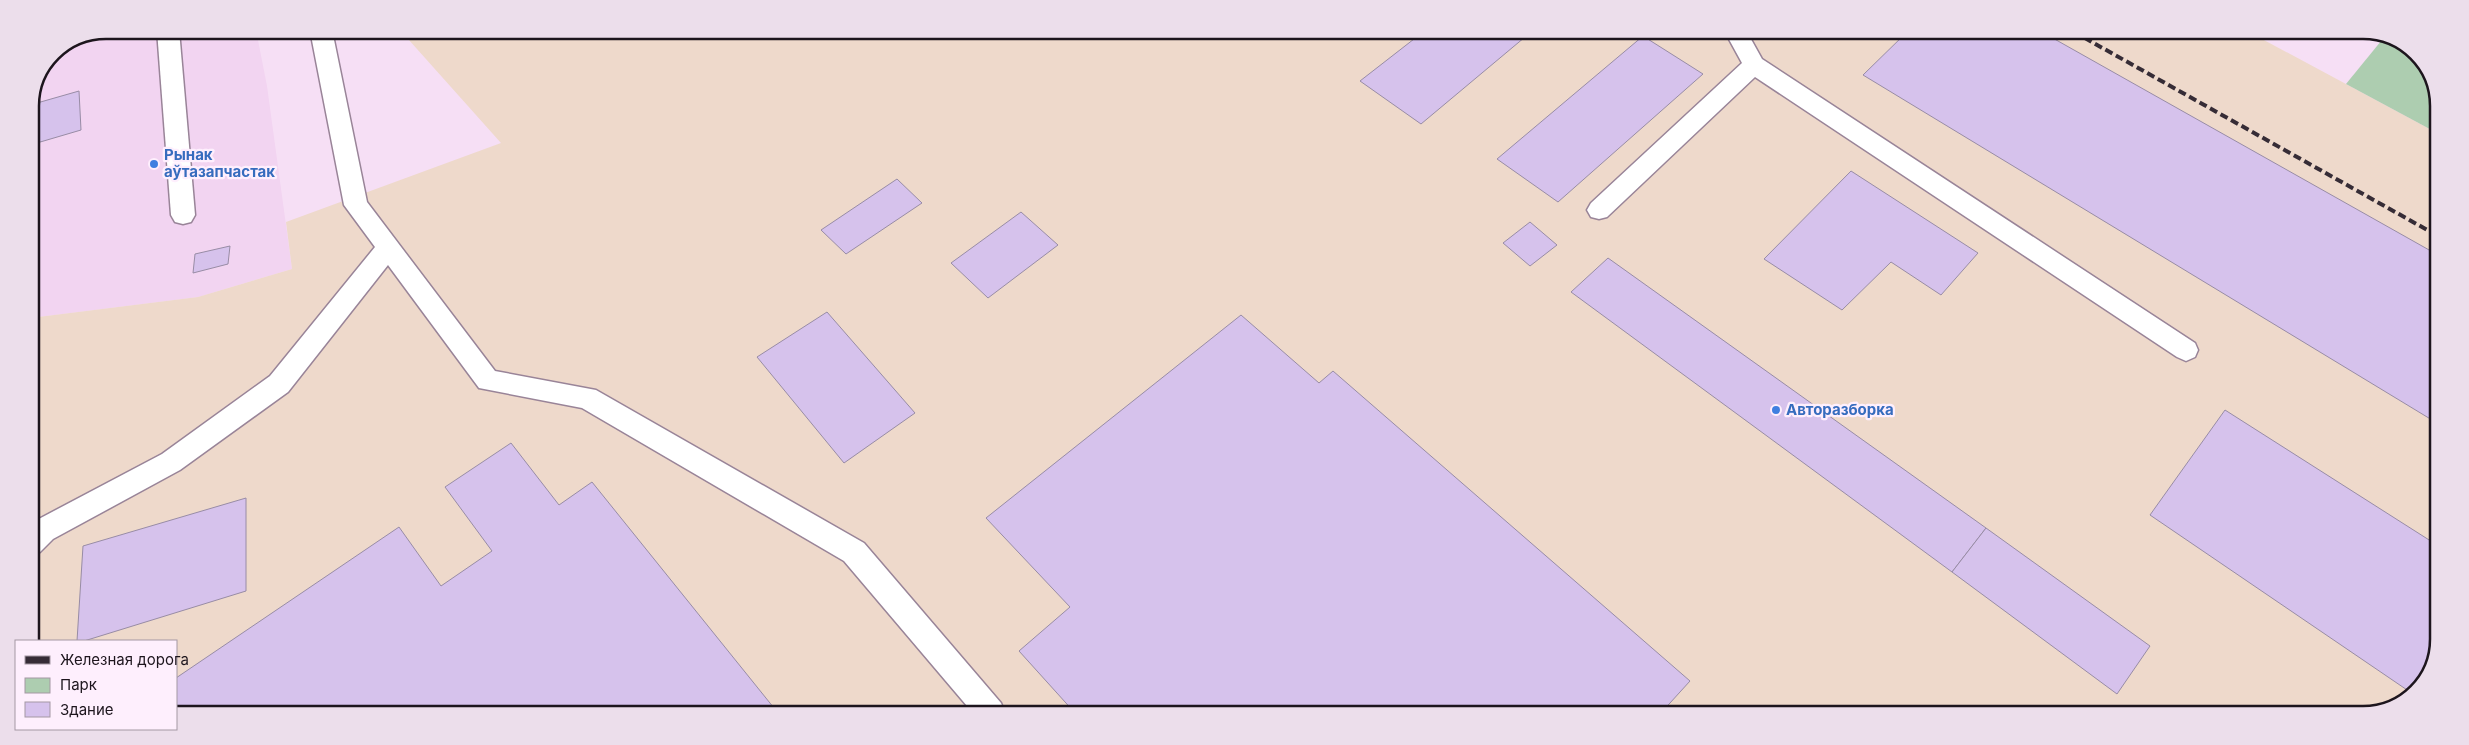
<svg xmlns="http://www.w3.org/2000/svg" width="2469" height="745" viewBox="0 0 2469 745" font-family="Inter,sans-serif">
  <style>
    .built { fill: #f2d4f1 }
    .industrial { fill: #eed9cb }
    .green { fill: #adcdb0 }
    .building { fill: #d6c2ec; stroke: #988ca5 }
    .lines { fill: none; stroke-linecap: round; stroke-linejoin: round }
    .service-casing { stroke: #998498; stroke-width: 3 }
    .service { fill: #fff; fill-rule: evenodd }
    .rail { stroke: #362c36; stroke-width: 4; stroke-dasharray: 8 4; stroke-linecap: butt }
    .shop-dot { fill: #3f7fe0; stroke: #feeffd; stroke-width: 2 }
    .labels { text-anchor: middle; stroke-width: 4.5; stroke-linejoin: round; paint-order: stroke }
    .shop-label { font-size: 15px; font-weight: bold; fill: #366cbe; stroke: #feeffd; text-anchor: start }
    .rim { fill: none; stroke: #1d151d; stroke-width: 2.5 }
  </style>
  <rect width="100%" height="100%" fill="#f6dff5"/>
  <polygon class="built" points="106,30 256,30 267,86 292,269 198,297 30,318 30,105 52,52"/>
  <polygon class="industrial" points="400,30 2249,32 2439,134 2436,659 2410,699 2364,715 176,712 176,641 30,641 30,318 198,297 292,269 286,222 501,143"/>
  <polygon class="green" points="2386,35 2423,59 2439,100 2439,134 2346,84"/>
  <g class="building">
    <polygon points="1423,32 1531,32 1421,124 1360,81"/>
    <polygon points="1907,32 2042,32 2438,255 2437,423 1863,75"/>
    <polygon points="1643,36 1703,74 1558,202 1497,159"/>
    <polygon points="79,91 81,130 30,145 30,105"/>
    <polygon points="1851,171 1978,253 1941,295 1891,262 1842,310 1764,259"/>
    <polygon points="897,179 922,203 846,254 821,230"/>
    <polygon points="1021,212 1058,245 988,298 951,263"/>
    <polygon points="1530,222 1557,245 1530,266 1503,243"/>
    <polygon points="230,246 228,264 193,273 195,254"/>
    <polygon points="1608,258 1986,528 1952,572 1571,292"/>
    <polygon points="827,312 915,413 844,463 757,357"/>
    <polygon points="1241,315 1319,383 1333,371 1690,681 1660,714 1075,713 1019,651 1070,607 986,518"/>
    <polygon points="2225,410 2437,545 2436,659 2413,694 2150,515"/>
    <polygon points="511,443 559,505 592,482 778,713 176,712 176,678 399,527 441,586 492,551 445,487"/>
    <polygon points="246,498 246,591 84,641 77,641 83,546"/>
    <polygon points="1986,528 2150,646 2117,694 1952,572"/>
  </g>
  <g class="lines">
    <g class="service-casing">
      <g id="service">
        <polygon points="157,30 179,30 195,215 191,222 183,224 175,222 171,215"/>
        <polygon points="310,30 332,30 367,202 495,371 596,390 864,543 1001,703 1005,713 973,713 844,561 582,408 479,388 388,265 288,392 180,470 53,539 40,552 30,555 30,525 35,521 162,454 270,376 375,247 344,205"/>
        <polygon points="1725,32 1747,32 1762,59 2195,343 2198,350 2195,357 2186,361 2177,357 1755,77 1607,217 1599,219 1591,217 1587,210 1591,203 1742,63"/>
      </g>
    </g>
    <use href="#service" class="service"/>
    <polyline class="rail" points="2074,32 2438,236"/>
  </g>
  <g class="shop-dot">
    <circle cx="154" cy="164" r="5"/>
    <circle cx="1776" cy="410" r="5"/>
  </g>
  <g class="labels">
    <g class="shop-label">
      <text x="164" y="160">Рынак<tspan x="164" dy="17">аўтазапчастак</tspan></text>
      <text x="1786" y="415">Авторазборка</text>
    </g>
  </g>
  <path d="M0 0H2469V745H0ZM106 39H2363A67 67 0 0 1 2430 106V639A67 67 0 0 1 2363 706H106A67 67 0 0 1 39 639V106A67 67 0 0 1 106 39Z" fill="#ecdeeb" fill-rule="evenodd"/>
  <path class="rim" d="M106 39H2363A67 67 0 0 1 2430 106V639A67 67 0 0 1 2363 706H106A67 67 0 0 1 39 639V106A67 67 0 0 1 106 39Z"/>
  <rect x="15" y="640" width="162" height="90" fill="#feeffd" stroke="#a498a3"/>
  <rect x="25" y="656" width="25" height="8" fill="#362c36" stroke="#a498a3"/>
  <text x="60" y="665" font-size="15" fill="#1d151d">Железная дорога</text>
  <rect x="25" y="678" width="25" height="15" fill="#adcdb0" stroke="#a498a3"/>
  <text x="60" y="690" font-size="15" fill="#1d151d">Парк</text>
  <rect x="25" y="702" width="25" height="15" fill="#d6c2ec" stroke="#a498a3"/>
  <text x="60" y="715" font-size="15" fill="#1d151d">Здание</text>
</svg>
